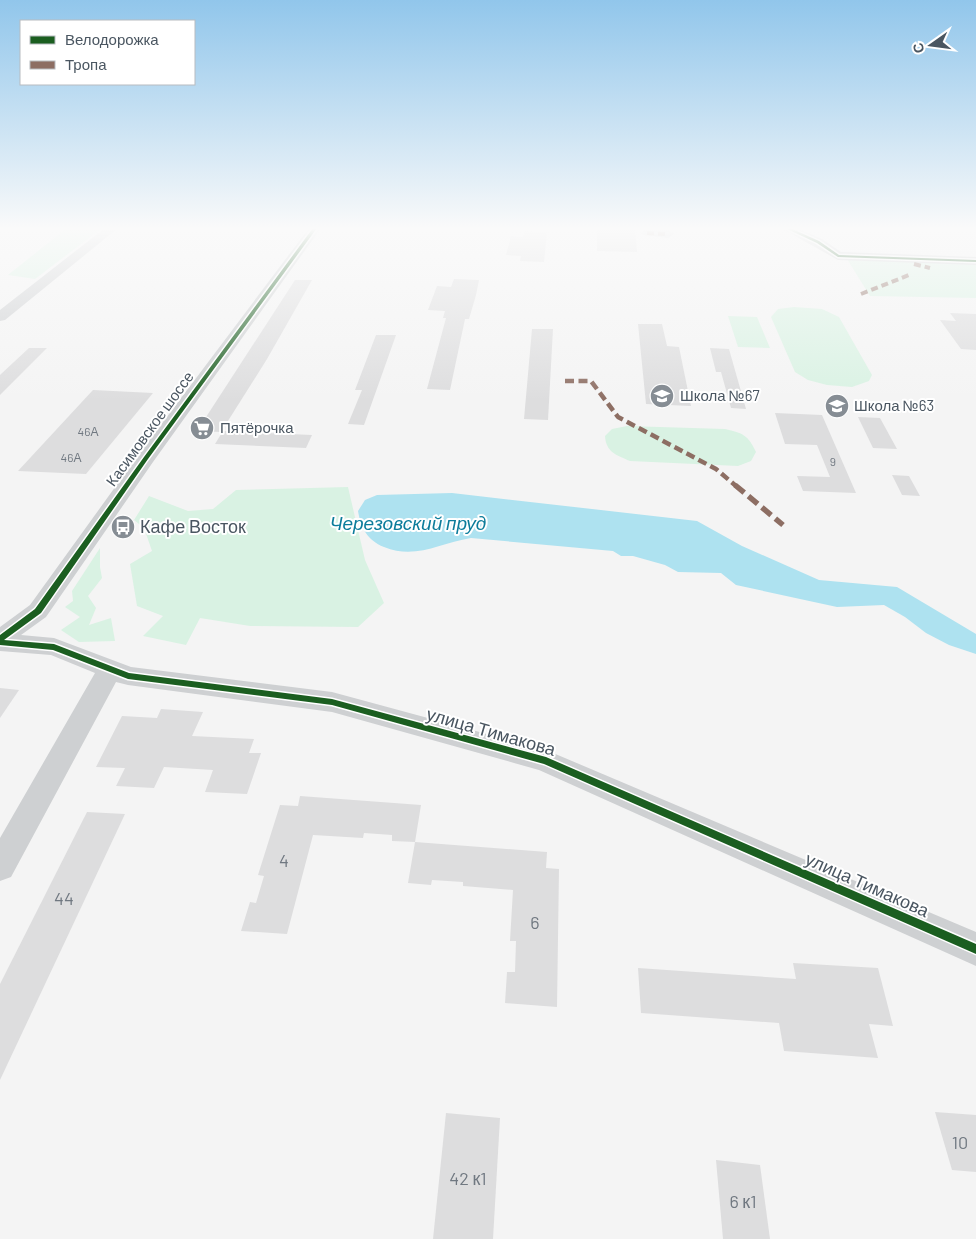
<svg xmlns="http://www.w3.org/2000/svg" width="976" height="1239" viewBox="0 0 976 1239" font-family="Barlow,sans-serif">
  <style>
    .green { fill: #d9f2e3 }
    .water { fill: #aee2f0 }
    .building { fill: #ddddde }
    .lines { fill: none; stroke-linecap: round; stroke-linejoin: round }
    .minor { fill: #ced0d2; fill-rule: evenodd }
    .quiet-far2 { stroke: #8d6e63; stroke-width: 4; stroke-dasharray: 7 4; stroke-linecap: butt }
    .quiet-far1 { stroke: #8d6e63; stroke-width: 4.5; stroke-dasharray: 9 4.5; stroke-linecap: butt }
    .quiet { stroke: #8d6e63; stroke-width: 5.5; stroke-dasharray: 12 5.5; stroke-linecap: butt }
    .cycleway-casing { stroke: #fff; stroke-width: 3 }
    .cycleway { fill: #1b5e20; fill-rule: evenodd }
    .labels { text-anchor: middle; stroke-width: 4; stroke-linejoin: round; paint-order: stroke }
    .far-number-label { font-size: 12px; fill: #707881 }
    .far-poi-label { font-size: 15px; fill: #4a5661; stroke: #fff; text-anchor: start }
    .far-street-label { font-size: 15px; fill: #4a5661; stroke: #fff }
    .poi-label { font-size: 18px; fill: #4a5661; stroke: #fff; text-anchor: start }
    .street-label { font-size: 18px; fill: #4a5661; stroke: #fff }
    .near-number-label { font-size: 18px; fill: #707881 }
    .water-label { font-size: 19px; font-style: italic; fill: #0c7c9b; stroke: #fff }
  </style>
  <rect width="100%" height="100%" fill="#f4f4f4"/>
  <g class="green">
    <polygon points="67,228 102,228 35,279 8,275"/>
    <polygon points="847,259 976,263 976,298 870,296"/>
    <polygon points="794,307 822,309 839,317 872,375 869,381 852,387 827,385 808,380 795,372 771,317 778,309"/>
    <polygon points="728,316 757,317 770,348 738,347"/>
    <path d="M627 426 725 429C743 433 748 435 756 452L751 461 738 466 630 461C616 455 606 452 605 436L612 429Z"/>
    <polygon points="348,487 365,560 384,603 358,627 250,626 200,618 186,645 143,636 163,616 137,606 130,564 152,551 144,528 134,520 149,496 188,511 213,509 236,490"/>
    <polygon points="100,548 100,567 102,578 88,596 96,608 89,625 111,618 115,641 79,642 61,630 80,617 65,607 73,601 72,591"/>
  </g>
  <path class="water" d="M452 493 697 521 742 546 819 580 897 587 976 634V654L949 645 926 633 905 617 884 605 837 607 736 585 721 573 678 572 665 565 633 556H621L613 551 471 538C439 543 416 560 384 547 367 540 361 528 358 511L365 500 377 495Z"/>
  <g class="building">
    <polygon points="597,228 635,228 637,252 597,251"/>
    <polygon points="524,231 547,232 544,262 520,261 521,256 506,255 511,236 523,237"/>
    <polygon points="454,279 479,280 476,295 469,319 465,319 450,390 427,389 446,318 443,318 445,311 428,310 437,286 451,287"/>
    <polygon points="295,280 312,280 267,359 221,432 197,431"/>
    <polygon points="950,313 976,314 976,350 961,349 940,320 956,321"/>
    <polygon points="638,324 662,324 667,346 679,347 691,406 646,404"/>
    <polygon points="532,329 553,329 548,420 524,419"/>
    <polygon points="376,335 396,335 364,425 348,424 362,390 355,390"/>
    <polygon points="29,348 47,348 0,395 0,375"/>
    <polygon points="710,348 729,349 746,409 731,408 721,372 716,372"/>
    <polygon points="93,390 153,393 86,474 18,471"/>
    <polygon points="775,413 822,415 856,493 803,491 797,476 830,477 817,445 785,444"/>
    <polygon points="858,417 880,418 897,449 873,448"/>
    <polygon points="223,431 312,435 306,448 215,444"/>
    <polygon points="892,475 909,476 920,496 902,495"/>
    <polygon points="0,688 19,690 0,718"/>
    <polygon points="161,709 203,712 192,736 254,739 249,753 261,753 247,794 205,792 213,770 164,767 154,788 116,786 125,768 96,767 122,716 157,718"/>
    <polygon points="300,796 421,805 415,842 392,841 392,835 364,833 363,838 313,835 287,934 241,931 250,902 256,903 264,876 258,875 280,805 298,806"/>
    <polygon points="87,812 125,814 0,1080 0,984"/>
    <polygon points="415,842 547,852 546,868 559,869 557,1007 505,1003 507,972 515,972 516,941 510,941 513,890 463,886 463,882 432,880 431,885 408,883"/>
    <polygon points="793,963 878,968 893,1026 869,1024 878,1058 784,1051 779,1023 641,1013 638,968 796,979"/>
    <polygon points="935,1112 976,1115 976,1172 952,1170"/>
    <polygon points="446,1113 500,1118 493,1239 433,1239"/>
    <polygon points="716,1160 760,1165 770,1239 723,1239"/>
  </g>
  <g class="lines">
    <g class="minor">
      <polygon points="105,228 118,228 5,320 0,321 0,310"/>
      <polygon points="309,228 321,228 153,462 46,617 21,635 54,638 131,667 332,692 546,750 976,932 976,966 539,770 332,712 128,685 116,682 11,877 0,881 0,838 95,673 51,655 0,651 0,627 30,605 139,454"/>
      <polygon points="781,228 797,228 822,239 841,252 976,257 976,265 838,260"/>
      <polygon points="647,229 668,230 674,234 668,238 643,235 641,233"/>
    </g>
    <g class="quiet-far2">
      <polyline points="647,233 668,234"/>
      <polyline points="914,264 930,268"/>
      <polyline points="861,294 909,275"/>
    </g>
    <polyline class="quiet-far1" points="565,381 591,381 618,417 716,469 736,486"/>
    <polyline class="quiet" points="735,485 783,525"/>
    <g class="cycleway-casing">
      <g id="cycleway">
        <polygon points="313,228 317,228 148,459 41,613 4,640 54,644 129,673 332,699 546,757 976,944 976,954 544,764 332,705 128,679 53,650 0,645 0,635 35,609 144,457"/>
        <polygon points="785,228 790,228 819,241 839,255 976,260 976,262 838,257 817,243"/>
      </g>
    </g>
    <use href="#cycleway" class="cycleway"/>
  </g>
  <linearGradient id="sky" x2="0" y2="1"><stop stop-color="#91c6eb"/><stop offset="0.57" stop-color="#fafafa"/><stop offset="1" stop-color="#fafafa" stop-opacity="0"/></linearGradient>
  <rect width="976" height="401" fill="url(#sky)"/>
  <defs>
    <g id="school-disc" transform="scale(1.25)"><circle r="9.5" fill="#868d94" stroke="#fff"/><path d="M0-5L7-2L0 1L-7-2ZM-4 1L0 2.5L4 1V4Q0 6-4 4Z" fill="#fff"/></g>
    <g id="supermarket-disc" transform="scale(1.25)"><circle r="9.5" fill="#868d94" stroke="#fff"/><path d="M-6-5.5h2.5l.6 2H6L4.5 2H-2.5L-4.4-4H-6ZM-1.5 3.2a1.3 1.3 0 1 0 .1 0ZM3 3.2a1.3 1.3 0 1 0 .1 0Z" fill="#fff"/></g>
    <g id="bus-disc" transform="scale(1.25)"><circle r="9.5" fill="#868d94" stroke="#fff"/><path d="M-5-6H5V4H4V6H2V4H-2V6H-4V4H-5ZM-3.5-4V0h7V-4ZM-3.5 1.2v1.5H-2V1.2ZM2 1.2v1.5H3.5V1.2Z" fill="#fff"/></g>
  </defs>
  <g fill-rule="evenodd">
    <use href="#school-disc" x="662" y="396"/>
    <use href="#school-disc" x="837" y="406"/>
    <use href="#supermarket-disc" x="202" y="428"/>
    <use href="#bus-disc" x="123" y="527"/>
  </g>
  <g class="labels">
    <g class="far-number-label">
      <text x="88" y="436">46А</text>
      <text x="71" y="462">46А</text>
      <text x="833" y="466">9</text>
    </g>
    <g class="far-poi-label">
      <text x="680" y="401">Школа №67</text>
      <text x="854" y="411">Школа №63</text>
      <text x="220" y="433">Пятёрочка</text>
    </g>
    <g class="far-street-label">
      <text transform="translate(150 429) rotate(-54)" y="5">Касимовское шоссе</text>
    </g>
    <g class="poi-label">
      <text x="140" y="533">Кафе Восток</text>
    </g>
    <g class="street-label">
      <text transform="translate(491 732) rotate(16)" y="6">улица Тимакова</text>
      <text transform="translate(867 885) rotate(24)" y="6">улица Тимакова</text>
    </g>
    <g class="near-number-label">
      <text x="284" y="867">4</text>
      <text x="64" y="905">44</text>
      <text x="535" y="929">6</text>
      <text x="960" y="1149">10</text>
      <text x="468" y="1185">42 к1</text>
      <text x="743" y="1208">6 к1</text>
    </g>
    <g class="water-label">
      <text x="408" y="530">Черезовский пруд</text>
    </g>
  </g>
  <rect x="20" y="20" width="175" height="65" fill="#ffffff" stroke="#b7bbc0"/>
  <rect x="30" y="36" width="25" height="8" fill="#1b5e20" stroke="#b7bbc0"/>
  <text x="65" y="45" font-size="15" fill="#4a5661">Велодорожка</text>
  <rect x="30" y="61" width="25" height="8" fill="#8d6e63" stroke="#b7bbc0"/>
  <text x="65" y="70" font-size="15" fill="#4a5661">Тропа</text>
  <g transform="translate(931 45) rotate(256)" stroke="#ffffff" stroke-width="4" paint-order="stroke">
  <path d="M0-4L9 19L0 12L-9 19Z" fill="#4a5661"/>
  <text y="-8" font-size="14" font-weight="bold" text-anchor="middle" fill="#4a5661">С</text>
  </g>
</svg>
